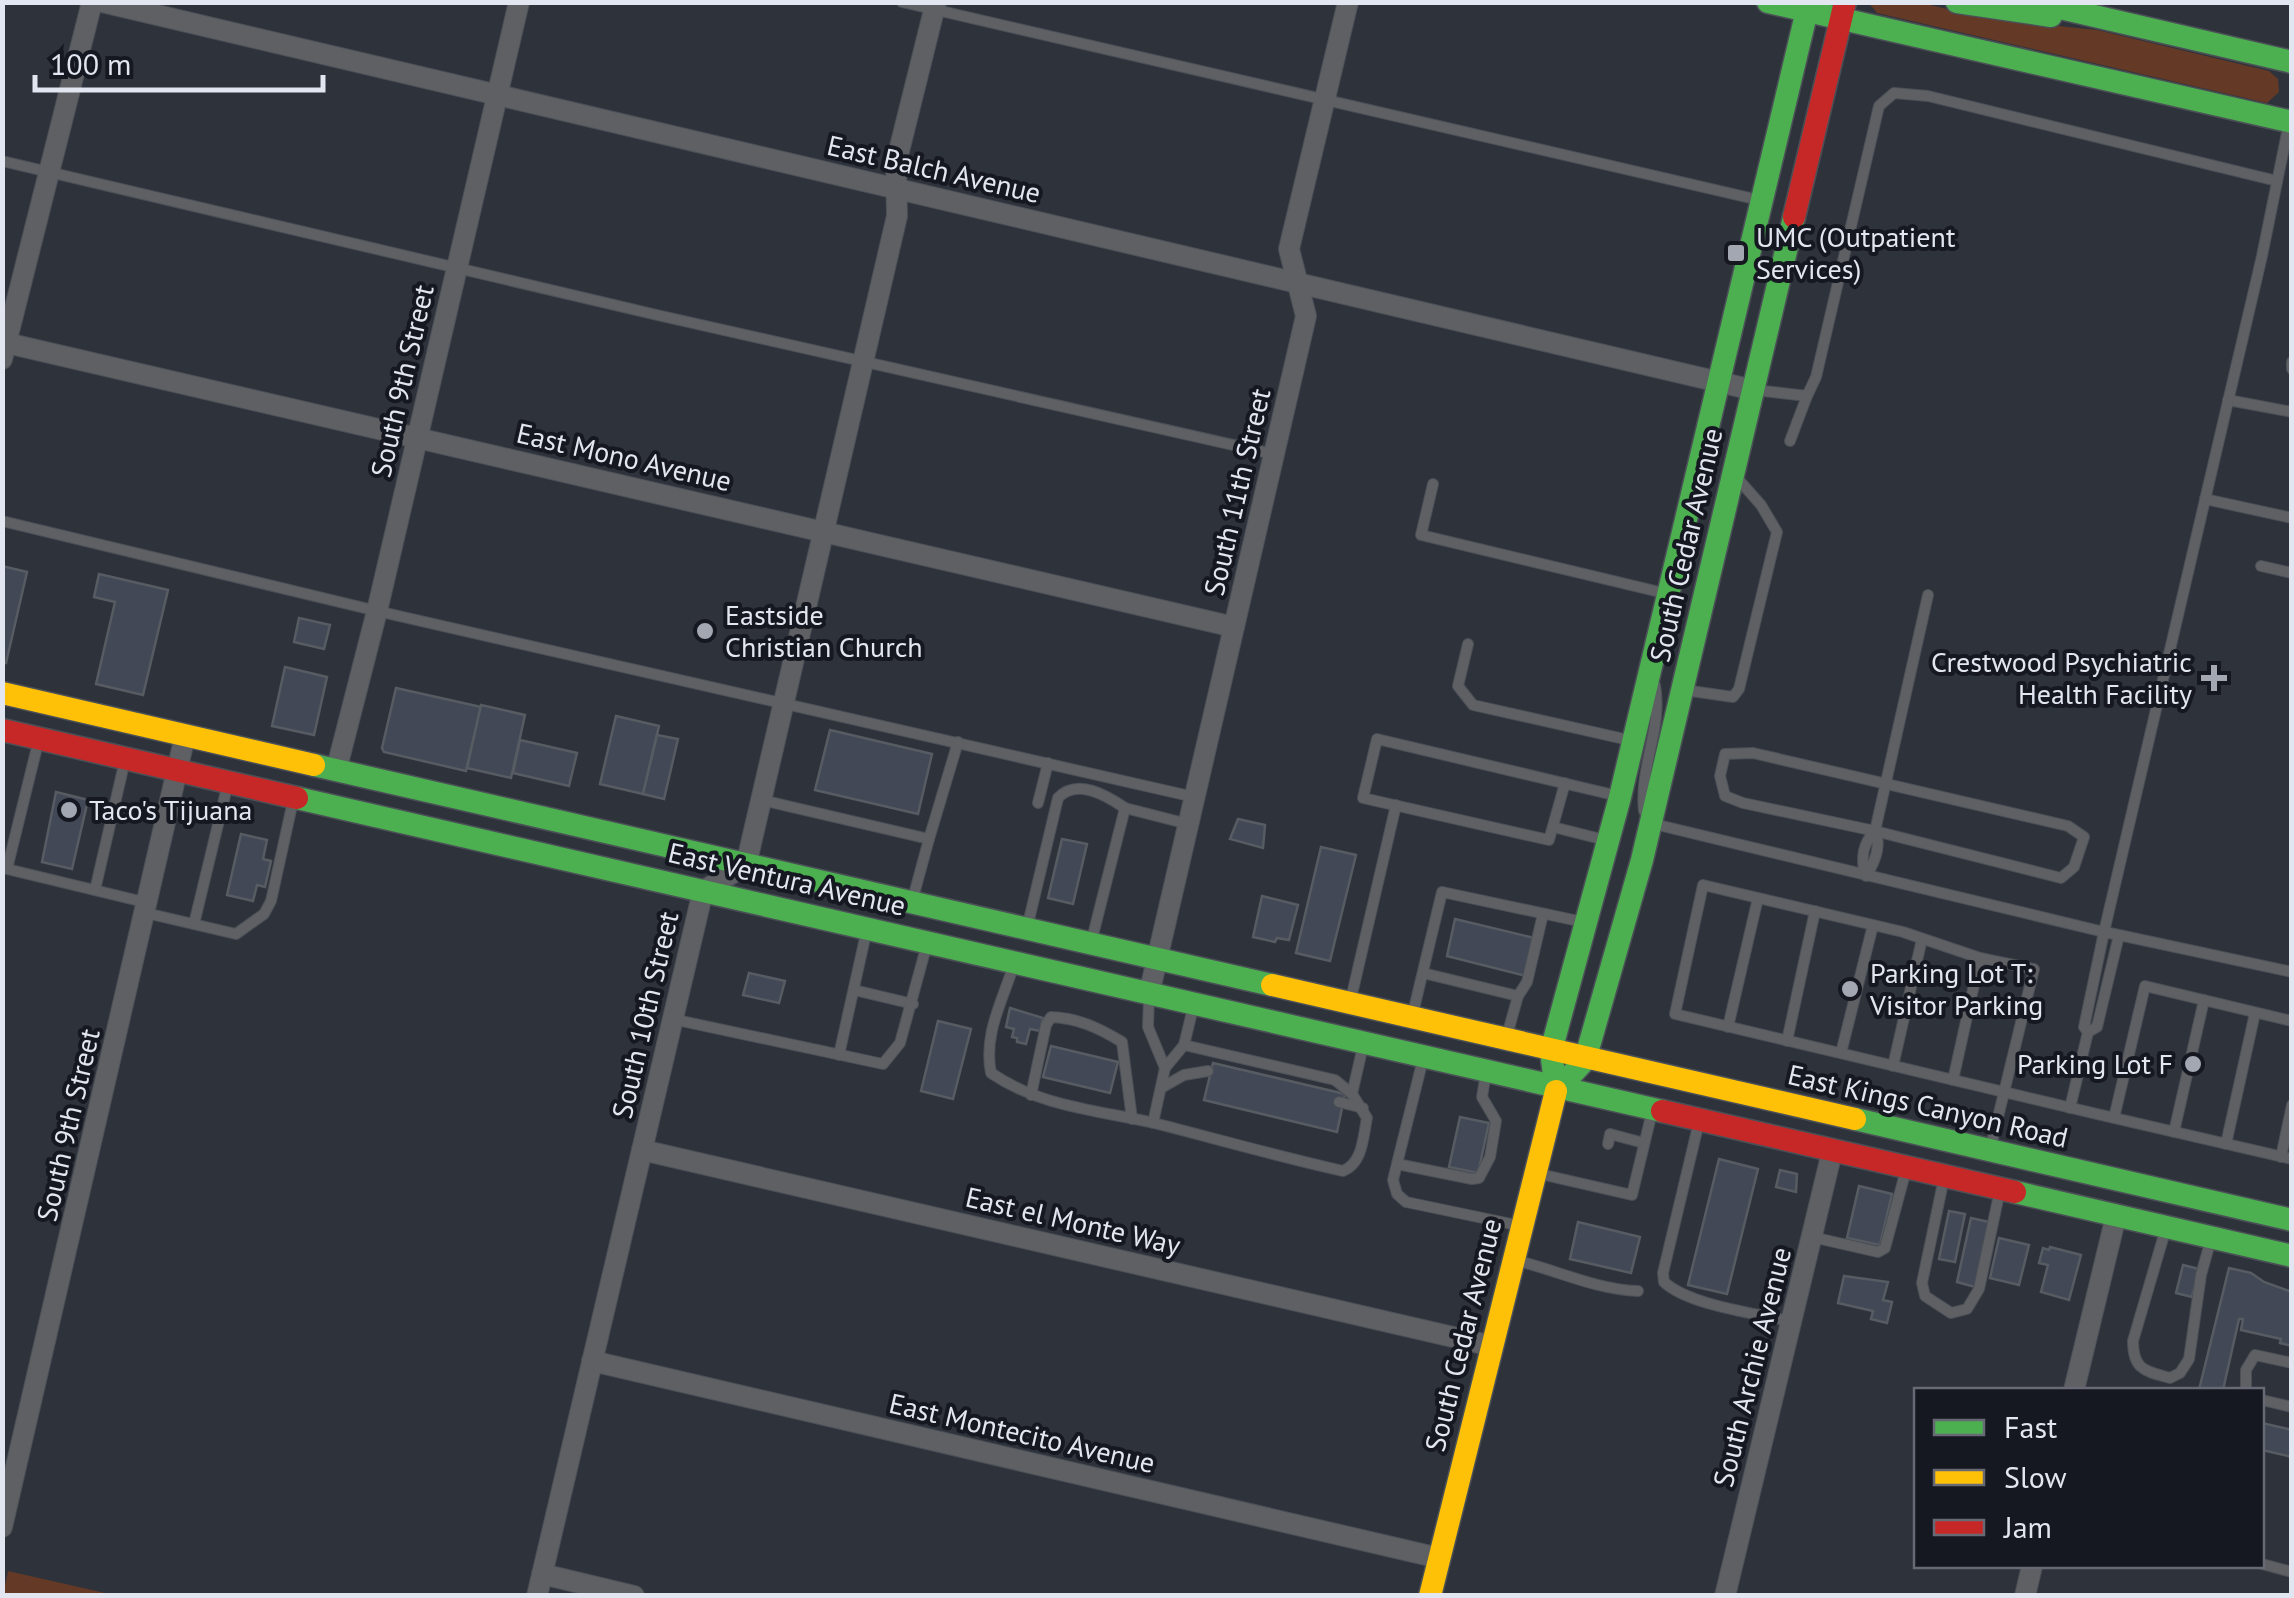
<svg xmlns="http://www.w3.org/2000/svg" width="2294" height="1598" viewBox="0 0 2294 1598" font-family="'PT Sans',sans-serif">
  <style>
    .green { fill: #643926 }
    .building { fill: #424856; stroke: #575b62; stroke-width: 2.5 }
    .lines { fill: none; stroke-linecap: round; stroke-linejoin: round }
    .lane-casing { stroke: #4b5057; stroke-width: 12 }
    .street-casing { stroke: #4b5057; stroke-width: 22 }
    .fast-casing { stroke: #4b5057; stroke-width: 25 }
    .slow-casing { stroke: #4b5057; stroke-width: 25 }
    .jam-casing { stroke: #4b5057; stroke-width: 25 }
    .lane { stroke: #5e6064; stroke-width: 10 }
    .street { stroke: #5e6064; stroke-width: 20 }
    .fast { stroke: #4caf50; stroke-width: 22 }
    .slow { stroke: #ffc107; stroke-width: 22 }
    .jam { stroke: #c62828; stroke-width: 22 }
    .poi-dot { fill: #a2a7b1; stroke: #151820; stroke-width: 4 }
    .labels { text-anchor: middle; stroke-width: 8; stroke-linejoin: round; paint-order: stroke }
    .street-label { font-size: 28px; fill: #e1e6f1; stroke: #151820 }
    .poi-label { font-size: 28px; fill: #e1e6f1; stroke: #151820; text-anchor: start }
  </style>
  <rect width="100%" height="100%" fill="#2e323b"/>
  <g class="green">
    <polygon points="1869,3 1921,3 1992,19 2097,30 2269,71 2278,79 2279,92 2267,103 1877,13"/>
    <polygon points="8,1571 114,1595 3,1595"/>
  </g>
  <g class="building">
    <polygon points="2,566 27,572 6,663 2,662"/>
    <polygon points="99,574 168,590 143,695 96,684 115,602 94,597"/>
    <polygon points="299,618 330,625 324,649 294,642"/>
    <polygon points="285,667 327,677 314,735 272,726"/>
    <polygon points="396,688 481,707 466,771 384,752 382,748"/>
    <polygon points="481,705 525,715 511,778 467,768"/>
    <polygon points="616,716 659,726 643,794 600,784"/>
    <polygon points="830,730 932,754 918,814 815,790"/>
    <polygon points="657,735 678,739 664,799 643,794"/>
    <polygon points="520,740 577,753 569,786 513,773"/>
    <polygon points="56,792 88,800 72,869 42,862"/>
    <polygon points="1238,819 1265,825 1263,848 1230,839"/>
    <polygon points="241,834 267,840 263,859 271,861 265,887 257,885 253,901 227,895"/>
    <polygon points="1062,839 1087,844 1073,904 1048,898"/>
    <polygon points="1321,847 1356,855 1330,961 1296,953"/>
    <polygon points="1262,896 1298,905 1289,940 1277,938 1275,942 1253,937"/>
    <polygon points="1455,919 1534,938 1526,976 1447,956"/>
    <polygon points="749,973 785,981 779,1003 743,995"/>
    <polygon points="1010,1008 1043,1018 1040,1031 1030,1029 1026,1044 1017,1042 1017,1038 1012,1037 1014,1029 1006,1027"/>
    <polygon points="938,1021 971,1029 953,1099 921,1091"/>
    <polygon points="1051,1046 1118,1062 1110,1093 1043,1077"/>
    <polygon points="1213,1063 1345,1094 1337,1132 1204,1100"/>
    <polygon points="1460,1117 1489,1123 1478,1173 1449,1167"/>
    <polygon points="1719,1159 1758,1169 1727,1294 1688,1285"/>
    <polygon points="1780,1170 1797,1174 1796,1192 1776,1187"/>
    <polygon points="1859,1186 1892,1194 1880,1245 1847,1238"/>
    <polygon points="1949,1211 1965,1214 1955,1262 1939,1259"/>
    <polygon points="1971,1218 1989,1222 1975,1287 1957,1282"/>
    <polygon points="1578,1222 1640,1237 1631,1273 1570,1259"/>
    <polygon points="1999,1238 2029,1245 2019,1285 1990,1278"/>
    <polygon points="2050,1247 2081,1255 2069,1300 2041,1292 2048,1265 2039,1263 2043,1248 2049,1250"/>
    <polygon points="2183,1265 2199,1269 2192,1297 2176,1293"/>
    <polygon points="2229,1268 2251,1273 2264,1282 2292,1292 2292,1346 2280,1343 2281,1339 2241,1330 2243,1319 2239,1319 2223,1390 2199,1390"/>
    <polygon points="1844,1276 1888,1282 1883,1300 1892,1302 1887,1323 1871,1319 1873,1311 1838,1303"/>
    <polygon points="2262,1423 2292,1430 2292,1457 2262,1450"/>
  </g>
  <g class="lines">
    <g class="lane-casing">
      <g id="lane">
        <polyline points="902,2 1759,200"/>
        <polyline points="2,161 657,315 1273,454"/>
        <polyline points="2292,362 2292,369"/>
        <polyline points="1755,390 1807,396 1816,377 1879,106 1894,93 1928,96 2277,181"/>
        <polyline points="2228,400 2292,412"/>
        <polyline points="1790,441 1807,396"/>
        <polyline points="1433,484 1421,535 1668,594"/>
        <polyline points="2205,499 2292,518"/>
        <polyline points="2,521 377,611 1194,797"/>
        <polyline points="2261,566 2292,573"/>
        <polyline points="1468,644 1458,686 1473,705 1633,741"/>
        <polyline points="1684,690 1733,697 1739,689 1777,532 1761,505 1738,479"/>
        <polyline points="39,739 7,869 148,903"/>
        <polygon points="1753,753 2068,826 2084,837 2074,867 2061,878 1875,831 1743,803 1725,796 1720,776 1725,754"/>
        <polyline points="1565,783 1549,840 1363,798 1377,739 1618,796"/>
        <polyline points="762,800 929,839 913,898"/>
        <polyline points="1038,803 1048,763"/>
        <path d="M1644 811C1639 768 1663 728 1655 685"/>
        <polyline points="1654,824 2104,932 2262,256 2289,123"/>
        <polyline points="1553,827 1605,840"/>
        <polyline points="1875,831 1928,595"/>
        <path d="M1875 831C1882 846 1875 862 1866 876 1860 859 1863 843 1875 831Z"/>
        <polyline points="929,839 958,742"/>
        <polyline points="95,890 125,760"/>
        <polyline points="146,913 236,934 264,914 271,901 293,801"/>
        <polyline points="194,924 228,783"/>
        <path d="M1027 928 1058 798C1077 778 1106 795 1125 808"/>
        <polyline points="2119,935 2097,1027 2088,1032 2084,1027 2104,932 2119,935 2292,972"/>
        <polyline points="1091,943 1125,808 1188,824"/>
        <path d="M1014 964C1003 1000 983 1034 991 1073 1041 1107 1097 1110 1154 1123 1217 1139 1280 1157 1343 1171 1363 1163 1363 1137 1367 1118L1352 1094 1335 1080 1184 1045"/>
        <polyline points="1423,973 1518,996"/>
        <polyline points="854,990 913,1004"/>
        <polyline points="1149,997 1148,1027 1165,1068"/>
        <polyline points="1350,1003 1396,805"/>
        <polyline points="1412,1017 1442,892 1583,922"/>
        <polyline points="672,1019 883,1064 900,1043 927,944"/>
        <polyline points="1728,1027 1758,898"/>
        <polyline points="1506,1039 1518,996 1527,982 1543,914"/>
        <polyline points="1787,1041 1815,911"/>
        <polyline points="1841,1053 1873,925"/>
        <polyline points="839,1055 867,929"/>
        <polyline points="1423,1059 1393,1180 1397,1194 1406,1202 1521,1226"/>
        <polyline points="1893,1066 1922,939"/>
        <polyline points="1953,1080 1980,958"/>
        <polyline points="1161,1088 1184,1075 1208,1071"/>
        <polyline points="1352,1094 1363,1046"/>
        <path d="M1031 1095 1046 1025 1051 1017C1078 1018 1099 1028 1122 1042L1132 1119"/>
        <polyline points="1339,1102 1363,1108"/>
        <polyline points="2070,1108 2088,1032"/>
        <polyline points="2114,1118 2145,986 2292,1021"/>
        <path d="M1699 1122 1663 1273 1664 1282C1690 1306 1757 1313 1793 1322"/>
        <polyline points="1153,1123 1165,1068 1184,1045 1193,1008"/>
        <polyline points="2174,1132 2204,1000"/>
        <polyline points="1608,1144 1610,1134 1644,1143"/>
        <polyline points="2226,1144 2255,1013"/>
        <path d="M1990 1150 2034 969 1980 958 1903 932 1703 885 1675 1014C1880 1063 2086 1112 2292 1159"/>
        <polyline points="2281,1157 2292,1105"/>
        <polyline points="1397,1164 1472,1179 1479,1178 1490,1157 1496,1121 1482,1097 1486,1073"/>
        <polyline points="1540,1174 1632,1195 1652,1112"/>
        <polyline points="1944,1178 1922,1283 1925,1296 1951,1313 1967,1309 1979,1289 2000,1190"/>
        <path d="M2166 1228 2133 1341C2133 1370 2145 1371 2170 1378L2180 1373 2189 1359 2201 1275 2211 1239"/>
        <polyline points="1812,1237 1878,1252 1885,1248 1906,1170"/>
        <path d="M1514 1260C1557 1270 1593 1289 1638 1291"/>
        <polyline points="2246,1390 2246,1370 2255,1355 2292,1363"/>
        <polyline points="2262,1400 2292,1407"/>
        <polyline points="2262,1564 2292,1572"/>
      </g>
    </g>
    <g class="street-casing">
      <g id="street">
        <polyline points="102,2 1753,390"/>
        <polyline points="2,342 1234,627"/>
        <polyline points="2,359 92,2"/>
        <polyline points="336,771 377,611 519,2"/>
        <polyline points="1149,994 1306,316 1289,249 1348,2"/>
        <polyline points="642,1150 1492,1346"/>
        <polyline points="592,1361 1439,1558"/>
        <polyline points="2074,1390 2116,1216"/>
        <polyline points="2,1527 185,736"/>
        <polyline points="542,1574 634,1596"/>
        <polyline points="537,1596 703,891 746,865 897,216 896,163 936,2"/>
        <polyline points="1725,1596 1832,1152"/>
        <polyline points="2025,1596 2032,1566"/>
      </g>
    </g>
    <g class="fast-casing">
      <g id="fast">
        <polyline points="1768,2 2292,122"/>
        <polyline points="1957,2 2051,16"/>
        <polyline points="2034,2 2292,62"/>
        <polyline points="314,765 1272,985"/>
        <polyline points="297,798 1662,1111"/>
        <polyline points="1572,1074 1585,1060 1642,860 1794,217"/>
        <polyline points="1556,1091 1551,1051 1620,797 1809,2"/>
        <polyline points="1855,1119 2292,1220"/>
        <polyline points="2015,1192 2292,1256"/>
      </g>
    </g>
    <g class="slow-casing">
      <g id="slow">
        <polyline points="2,693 314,765"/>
        <polyline points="1272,985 1855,1119"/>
        <polyline points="1430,1596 1556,1091"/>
      </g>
    </g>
    <g class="jam-casing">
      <g id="jam">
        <polyline points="1794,217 1845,2"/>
        <polyline points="2,730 297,798"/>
        <polyline points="1662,1111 2015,1192"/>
      </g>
    </g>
    <use href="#lane" class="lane"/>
    <use href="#street" class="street"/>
    <use href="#fast" class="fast"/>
    <use href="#slow" class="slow"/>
    <use href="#jam" class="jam"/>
  </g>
  <g class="poi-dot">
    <rect x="1726" y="243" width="20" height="20" rx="5"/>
    <circle cx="705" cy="631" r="10"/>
    <path d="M2209 663h10v10h10v10h-10v10h-10v-10h-10v-10h10z"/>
    <circle cx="69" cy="810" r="10"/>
    <circle cx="1850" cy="989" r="10"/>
    <circle cx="2193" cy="1064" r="10"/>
  </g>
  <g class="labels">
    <g class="street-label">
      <text transform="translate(934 169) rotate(13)" y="10">East Balch Avenue</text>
      <text transform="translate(402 381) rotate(-77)" y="10">South 9th Street</text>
      <text transform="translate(624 457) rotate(13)" y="10">East Mono Avenue</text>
      <text transform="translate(1237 492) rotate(-77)" y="10">South 11th Street</text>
      <text transform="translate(1686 545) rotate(-77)" y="10">South Cedar Avenue</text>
      <text transform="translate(787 879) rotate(13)" y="10">East Ventura Avenue</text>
      <text transform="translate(645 1015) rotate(-77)" y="10">South 10th Street</text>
      <text transform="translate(1928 1106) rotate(13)" y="10">East Kings Canyon Road</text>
      <text transform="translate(68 1125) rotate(-77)" y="10">South 9th Street</text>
      <text transform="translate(1073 1221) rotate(13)" y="10">East el Monte Way</text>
      <text transform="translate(1463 1335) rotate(-76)" y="10">South Cedar Avenue</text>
      <text transform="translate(1752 1367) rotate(-76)" y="10">South Archie Avenue</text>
      <text transform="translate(1022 1433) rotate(13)" y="10">East Montecito Avenue</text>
    </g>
    <g class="poi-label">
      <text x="1756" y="247">UMC (Outpatient<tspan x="1756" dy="32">Services)</tspan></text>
      <text x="725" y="625">Eastside<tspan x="725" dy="32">Christian Church</tspan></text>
      <text x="2192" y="672" text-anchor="end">Crestwood Psychiatric<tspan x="2192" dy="32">Health Facility</tspan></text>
      <text x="89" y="820">Taco's Tijuana</text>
      <text x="1870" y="983">Parking Lot T:<tspan x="1870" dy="32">Visitor Parking</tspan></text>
      <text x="2173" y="1074" text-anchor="end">Parking Lot F</text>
    </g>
  </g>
  <rect width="2294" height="1598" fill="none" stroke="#e1e6f1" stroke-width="10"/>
  <rect x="1914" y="1388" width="350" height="180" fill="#151820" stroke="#676a74" stroke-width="2.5"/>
  <rect x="1934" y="1420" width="50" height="15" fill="#4caf50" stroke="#676a74" stroke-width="2.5"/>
  <text x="2004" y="1438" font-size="30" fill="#e1e6f1">Fast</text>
  <rect x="1934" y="1470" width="50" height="15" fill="#ffc107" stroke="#676a74" stroke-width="2.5"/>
  <text x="2004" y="1488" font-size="30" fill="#e1e6f1">Slow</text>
  <rect x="1934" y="1520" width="50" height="15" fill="#c62828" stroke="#676a74" stroke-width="2.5"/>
  <text x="2004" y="1538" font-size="30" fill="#e1e6f1">Jam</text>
  <path d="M35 75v15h288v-15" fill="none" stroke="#e1e6f1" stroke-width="5"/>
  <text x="50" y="75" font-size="30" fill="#e1e6f1" stroke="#151820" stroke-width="8" paint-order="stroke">100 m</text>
</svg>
